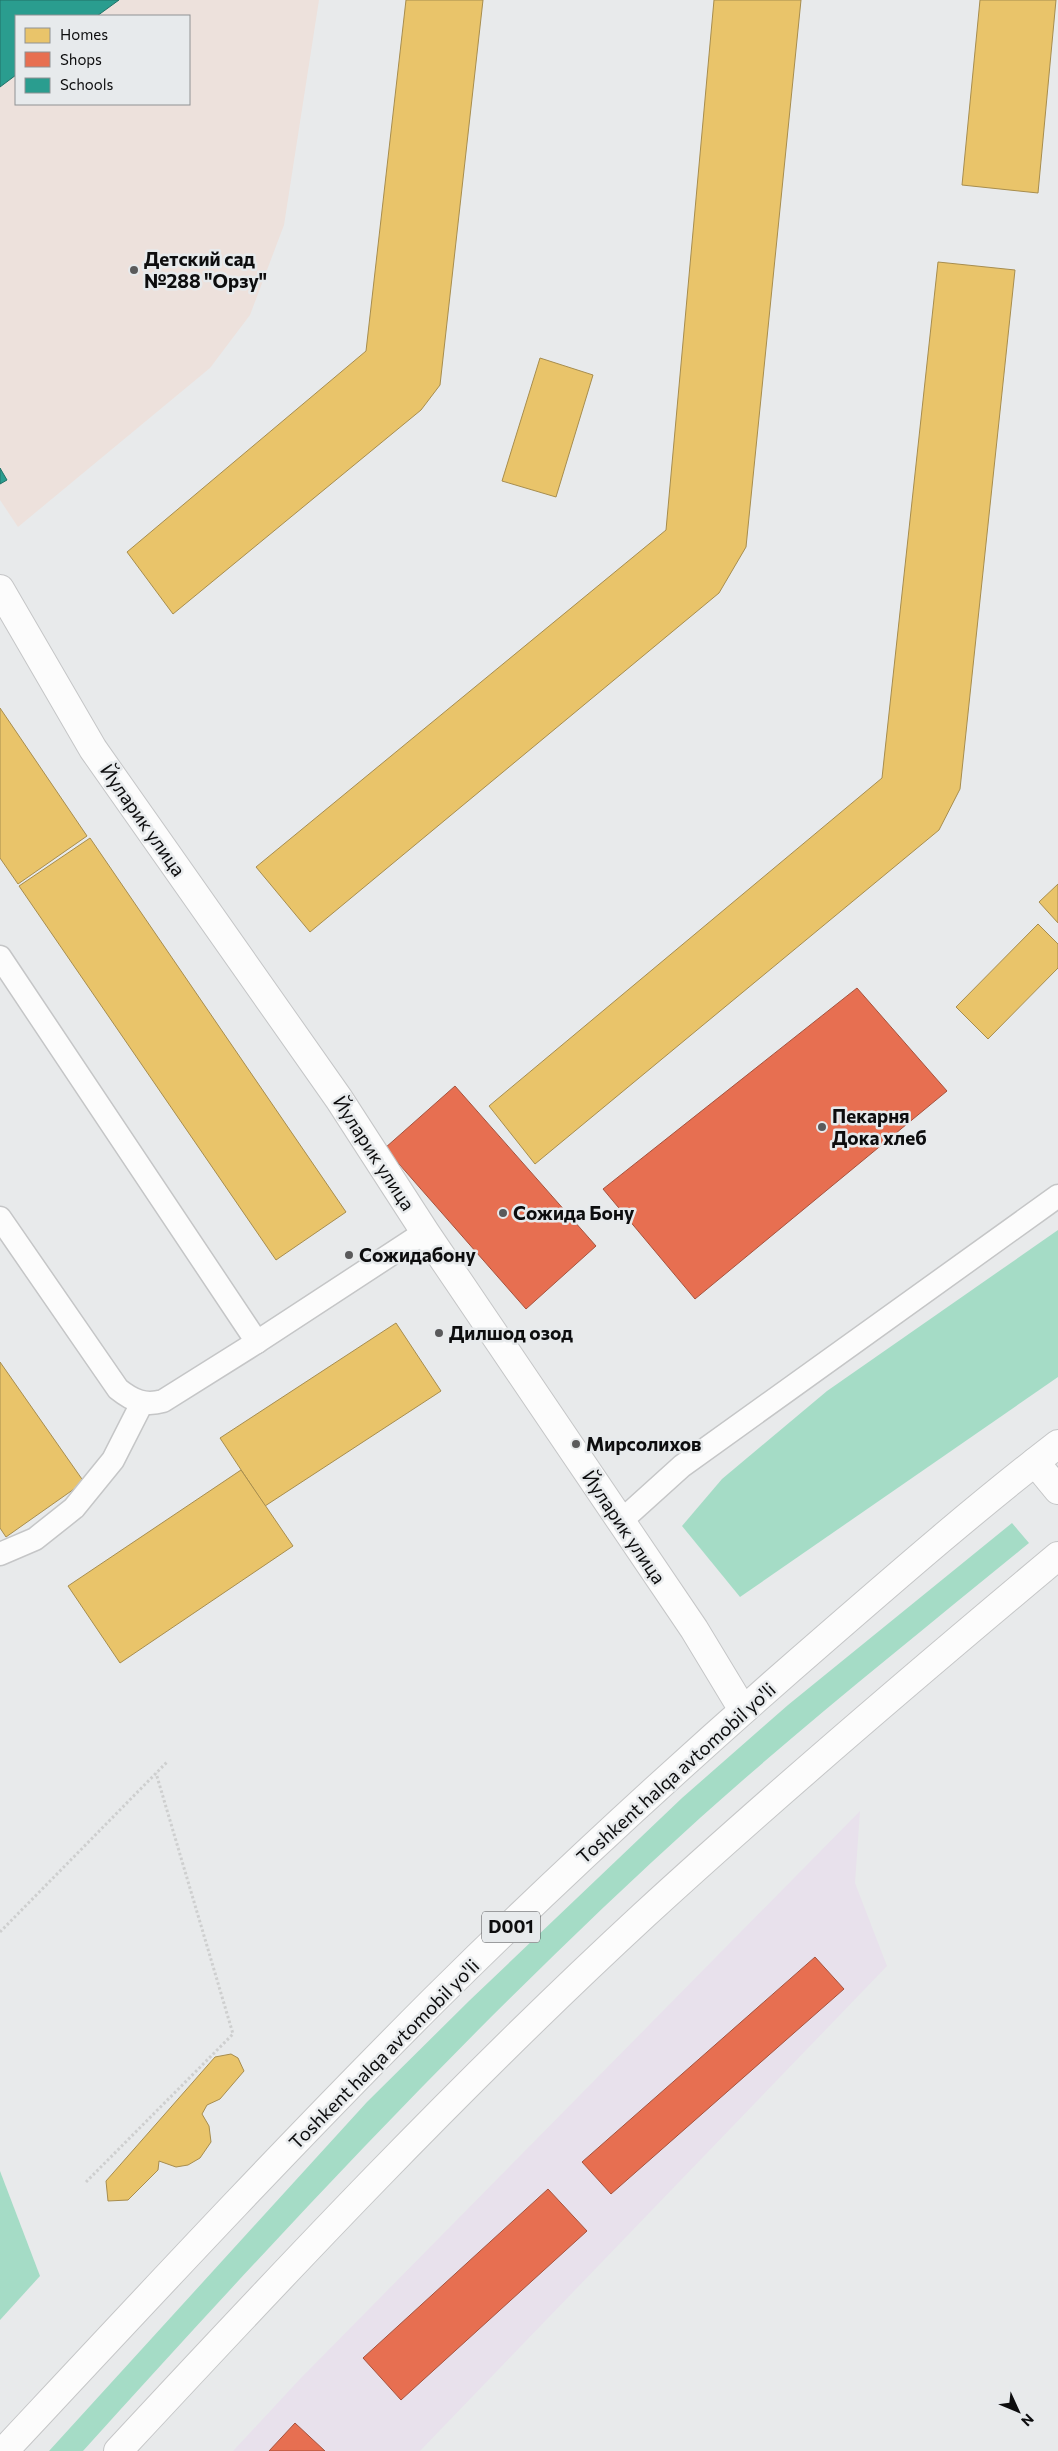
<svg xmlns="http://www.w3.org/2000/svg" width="1058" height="2451" viewBox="0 0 1058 2451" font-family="Commissioner,sans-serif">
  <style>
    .commercial { fill: #e8e1ec }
    .education { fill: #ede1dc; fill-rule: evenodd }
    .green { fill: #a5dcc6 }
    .homes { fill: #e9c46a; stroke: #a78d4e }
    .shops { fill: #e76f51; stroke: #a6523d }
    .schools { fill: #2a9d8f; stroke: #217268 }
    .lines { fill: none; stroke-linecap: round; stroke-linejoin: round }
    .service-casing { stroke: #c5c6c7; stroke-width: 25 }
    .minor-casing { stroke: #c5c6c7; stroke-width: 30 }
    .trunk-casing { stroke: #c5c6c7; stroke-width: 30 }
    .path { stroke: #cecfcf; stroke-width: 3; stroke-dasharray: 2.5 2.5; stroke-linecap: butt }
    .service { stroke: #fcfcfc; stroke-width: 22 }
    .minor { stroke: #fcfcfc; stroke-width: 28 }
    .trunk { stroke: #fcfcfc; stroke-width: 28 }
    .poi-dot { fill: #5a5a5b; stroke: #e7eaec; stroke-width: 2 }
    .labels { text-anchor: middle; stroke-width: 5; stroke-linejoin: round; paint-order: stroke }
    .shield { fill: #e7eaec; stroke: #4e4f51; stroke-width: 1 }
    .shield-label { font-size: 18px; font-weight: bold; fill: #0d0d0e }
    .poi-label { font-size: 19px; font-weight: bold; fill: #0d0d0e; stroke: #e7eaec; text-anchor: start }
    .street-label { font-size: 19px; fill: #0d0d0e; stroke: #e7eaec }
  </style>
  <rect width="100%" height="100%" fill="#e8eaeb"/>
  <polygon class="commercial" points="860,1811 855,1883 887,1966 420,2451 233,2451 299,2380"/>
  <path class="education" d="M0 0H319L284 225 250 315 210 368 18 527 0 500ZM16 16H189V104H16Z"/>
  <g class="green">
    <polygon points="1058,1230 1058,1377 740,1597 682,1526 722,1479 827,1391"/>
    <path d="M1012 1523 1029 1543C918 1634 806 1723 700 1818 481 2016 281 2232 83 2451H49L367 2102 470 2000 682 1798 788 1705Z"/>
    <polygon points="0,2171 40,2276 0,2320"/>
  </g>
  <g class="homes">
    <polygon points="406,0 483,0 440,385 421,410 173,614 127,552 366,351"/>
    <polygon points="714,0 801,0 746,547 719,593 310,932 256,867 666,530"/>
    <polygon points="980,0 1056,0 1038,193 962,185"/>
    <polygon points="938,262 1015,270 960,789 939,830 535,1164 489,1106 882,778"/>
    <polygon points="540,358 593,375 556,497 502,481"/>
    <polygon points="0,708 87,836 18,884 0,858"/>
    <polygon points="90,838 346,1212 276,1260 19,886"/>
    <polygon points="1058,884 1058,923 1039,902"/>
    <polygon points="1038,924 1058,944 1058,968 988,1039 956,1007"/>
    <polygon points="396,1323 441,1391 265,1506 220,1438"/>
    <polygon points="0,1362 84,1482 6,1537 0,1528"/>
    <polygon points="241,1470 293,1546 120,1663 68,1586"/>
    <polygon points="231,2054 238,2058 244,2071 220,2099 207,2105 202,2114 209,2126 211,2142 200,2158 188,2165 176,2167 159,2161 158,2170 128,2200 108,2201 106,2181 215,2057"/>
  </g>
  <g class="shops">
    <polygon points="857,988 947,1091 695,1299 603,1189"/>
    <polygon points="455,1086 596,1246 526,1309 385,1148"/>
    <polygon points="815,1957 844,1989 611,2194 582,2162"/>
    <polygon points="548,2189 587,2231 401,2400 363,2358"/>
    <polygon points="295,2423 325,2451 269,2451"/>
  </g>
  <g class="schools">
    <polygon points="0,0 119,0 97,16 16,16 16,75 0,87"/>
    <polygon points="0,468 7,480 0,484"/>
  </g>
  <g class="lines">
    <g class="service-casing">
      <g id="service">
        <polyline points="0,957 257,1342"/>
        <path d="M0 1218 118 1389C133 1401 145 1406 163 1401L257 1342 425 1232"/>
        <polyline points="620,1522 682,1466 1058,1196"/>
        <polyline points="0,1554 35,1539 74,1508 113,1460 142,1403"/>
      </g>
    </g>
    <g class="minor-casing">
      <polyline id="minor" points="0,589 93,749 339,1099 425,1232 694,1629 743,1710"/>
    </g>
    <g class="trunk-casing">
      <g id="trunk">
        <polyline points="1035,1462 1058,1490"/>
        <path d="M4 2451C146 2299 287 2147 434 2000 561 1874 693 1753 827 1637 903 1571 979 1505 1058 1444"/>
        <path d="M118 2451C288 2268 460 2085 644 1915 779 1791 918 1673 1058 1556"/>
      </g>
    </g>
    <g class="path">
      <polyline points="0,1932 167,1762"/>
      <polyline points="86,2182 233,2034 156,1773"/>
    </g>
    <use href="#service" class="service"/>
    <use href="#minor" class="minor"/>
    <use href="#trunk" class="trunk"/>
  </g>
  <g class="poi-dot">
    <circle cx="134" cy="270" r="5"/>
    <circle cx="822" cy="1127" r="5"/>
    <circle cx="503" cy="1213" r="5"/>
    <circle cx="349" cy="1255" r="5"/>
    <circle cx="439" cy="1333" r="5"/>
    <circle cx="576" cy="1444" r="5"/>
  </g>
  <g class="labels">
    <rect class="shield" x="482" y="1911.5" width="58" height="31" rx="4"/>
    <g class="shield-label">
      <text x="511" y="1933">D001</text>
    </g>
    <g class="poi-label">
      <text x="144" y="266">Детский сад<tspan x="144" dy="22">№288 "Орзу"</tspan></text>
      <text x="832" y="1123">Пекарня<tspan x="832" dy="22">Дока хлеб</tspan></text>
      <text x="513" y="1220">Сожида Бону</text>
      <text x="359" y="1262">Сожидабону</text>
      <text x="449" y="1340">Дилшод озод</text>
      <text x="586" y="1451">Мирсолихов</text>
    </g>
    <g class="street-label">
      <text transform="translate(143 820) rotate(55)" y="7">Йуларик улица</text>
      <text transform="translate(374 1153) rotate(57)" y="7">Йуларик улица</text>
      <text transform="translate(624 1527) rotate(56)" y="7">Йуларик улица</text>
      <text transform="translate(676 1773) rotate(-42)" y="7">Toshkent halqa avtomobil yo'li</text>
      <text transform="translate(384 2054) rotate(-45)" y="7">Toshkent halqa avtomobil yo'li</text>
    </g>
  </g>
  <rect x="15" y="15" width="175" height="90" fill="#e7eaec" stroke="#909293"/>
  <rect x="25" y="28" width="25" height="15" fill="#e9c46a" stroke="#909293"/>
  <text x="60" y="40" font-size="15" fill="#0d0d0e">Homes</text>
  <rect x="25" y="52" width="25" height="15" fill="#e76f51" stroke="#909293"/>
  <text x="60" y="65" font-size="15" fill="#0d0d0e">Shops</text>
  <rect x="25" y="78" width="25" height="15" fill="#2a9d8f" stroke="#909293"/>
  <text x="60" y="90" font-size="15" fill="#0d0d0e">Schools</text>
  <g transform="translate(1018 2411) rotate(134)" stroke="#e7eaec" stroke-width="4" paint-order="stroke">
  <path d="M0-4L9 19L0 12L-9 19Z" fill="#0d0d0e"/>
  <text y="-8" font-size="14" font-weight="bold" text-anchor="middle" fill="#0d0d0e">N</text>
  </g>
</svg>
